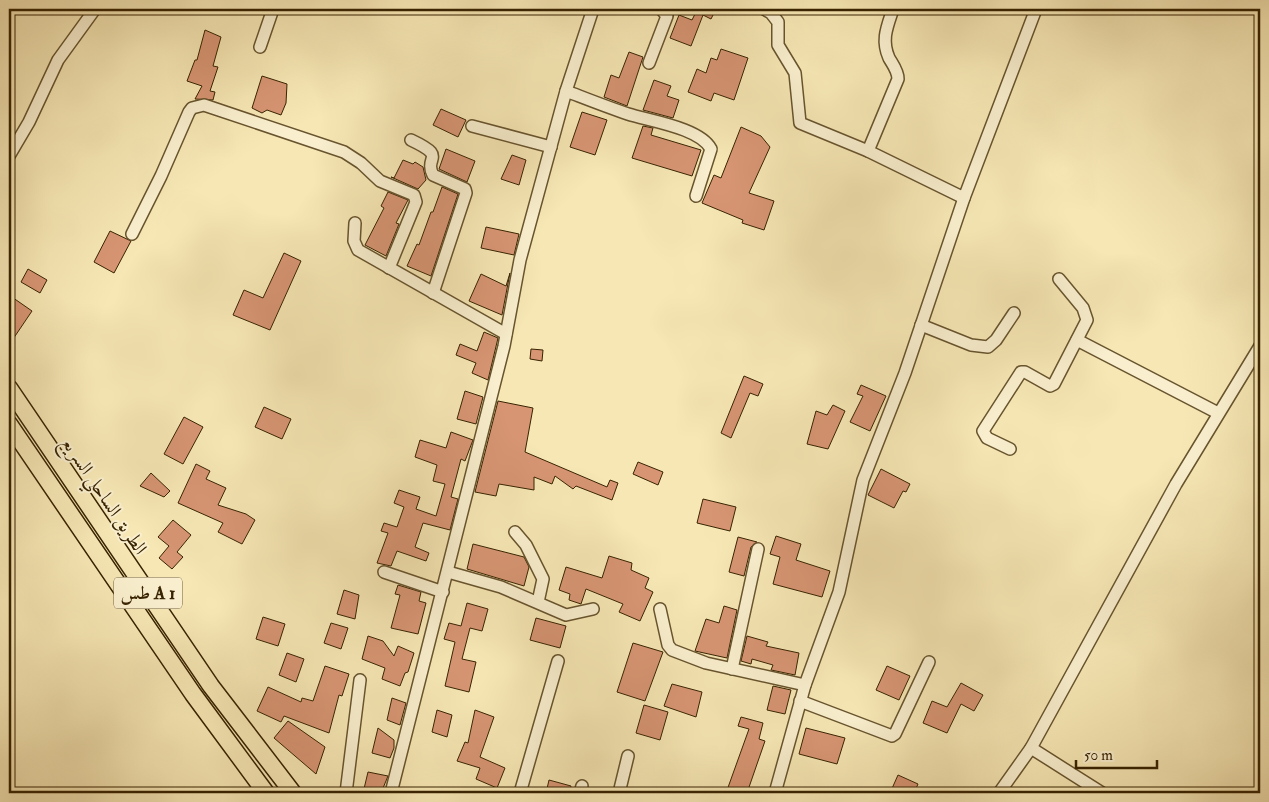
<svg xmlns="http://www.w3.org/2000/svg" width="1269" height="802" viewBox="0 0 1269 802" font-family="'IM FELL Double Pica',Amiri,serif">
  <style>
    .building { fill: #d79573; stroke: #382301 }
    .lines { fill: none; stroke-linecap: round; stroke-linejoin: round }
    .minor-casing { stroke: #68542e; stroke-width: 14 }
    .highway-casing { stroke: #382301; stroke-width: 19 }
    .minor { stroke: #f9efce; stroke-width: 11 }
    .highway { stroke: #f6e7b4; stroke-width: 16 }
    .labels { text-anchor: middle; stroke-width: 4; stroke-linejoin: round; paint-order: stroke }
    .shield { fill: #f9efce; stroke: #72603e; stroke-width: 1 }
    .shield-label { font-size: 18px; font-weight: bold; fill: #382301 }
    .street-label { font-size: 19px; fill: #382301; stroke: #f9efce }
  </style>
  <rect width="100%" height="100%" fill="#f6e7b4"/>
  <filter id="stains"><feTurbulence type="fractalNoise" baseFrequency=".004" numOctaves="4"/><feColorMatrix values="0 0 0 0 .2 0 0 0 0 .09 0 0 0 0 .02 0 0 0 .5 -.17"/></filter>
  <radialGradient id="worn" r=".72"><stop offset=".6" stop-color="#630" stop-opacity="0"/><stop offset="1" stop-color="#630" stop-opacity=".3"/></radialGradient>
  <g class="building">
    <polygon points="689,9 716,9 711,19 703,15 691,46 670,38 679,15 692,20 696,12"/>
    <polygon points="205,30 221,37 213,66 218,67 210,91 215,92 213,100 195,99 202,86 187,81 195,60 197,60"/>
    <polygon points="721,49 748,58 734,100 714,93 711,101 688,92 697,69 706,73 711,58 717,60"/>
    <polygon points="629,52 643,57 627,106 604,97 611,75 619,78"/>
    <polygon points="262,76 287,84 286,103 281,115 267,110 262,113 252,108"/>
    <polygon points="654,80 671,86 667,96 679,100 673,118 643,110"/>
    <polygon points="441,109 466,120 458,137 433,125"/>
    <polygon points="582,112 607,120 595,155 570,147"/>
    <polygon points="643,126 653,128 651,135 701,150 692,176 632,158"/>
    <polygon points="741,127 761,136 770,147 749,193 774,201 764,230 742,223 743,220 702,203 714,175 721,178"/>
    <polygon points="446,149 475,161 467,182 439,169"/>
    <polygon points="512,155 526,160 519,185 501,179"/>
    <polygon points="403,160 413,164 415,162 423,167 426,180 418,189 391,177 394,178"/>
    <polygon points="442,187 458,194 431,276 407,266 417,244 419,245 431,212 433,212"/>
    <polygon points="388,192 408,200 396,223 399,224 386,256 365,245 384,208 381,206"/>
    <polygon points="486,227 519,234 514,255 481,248"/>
    <polygon points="110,231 131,241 114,273 94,262"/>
    <polygon points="284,253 301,261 270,330 233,315 244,290 263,298"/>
    <polygon points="28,269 47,280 40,293 21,282"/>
    <polygon points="510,273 502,315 469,301 481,274 506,286"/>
    <polygon points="9,295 32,311 9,345"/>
    <polygon points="484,332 498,338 488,380 472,373 476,363 456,355 460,344 477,351"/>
    <polygon points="531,349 543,350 542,361 530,359"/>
    <polygon points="744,376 763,384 758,396 750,393 731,438 721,433"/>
    <polygon points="861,385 886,396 870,431 850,422 863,396 857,394"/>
    <polygon points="465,391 483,397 476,424 457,419"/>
    <polygon points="498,401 533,408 525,452 607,487 610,480 618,483 612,500 576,486 573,489 555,476 552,484 534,477 534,490 499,484 496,496 475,492"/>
    <polygon points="833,405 845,411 828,449 807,444 816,411 827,415"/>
    <polygon points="264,407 291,419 282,439 255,427"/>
    <polygon points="184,417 203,427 183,464 164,454"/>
    <polygon points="451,432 473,440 465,461 461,459 451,497 458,499 450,530 423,523 415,547 429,553 426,561 397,551 391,566 377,563 388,533 381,531 384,523 397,527 404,507 394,503 399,490 420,497 416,509 436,516 445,484 433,481 437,465 415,457 420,440 446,448"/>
    <polygon points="638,462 663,472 658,485 633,474"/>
    <polygon points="196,464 210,471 206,479 226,488 218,505 246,514 255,520 242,544 218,532 223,523 178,503"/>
    <polygon points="881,469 910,484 906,492 903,491 894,508 868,495"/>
    <polygon points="151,473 170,491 164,497 140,486"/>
    <polygon points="703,499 736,507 730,531 697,523"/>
    <polygon points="173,520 191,535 177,552 183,557 172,569 159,558 169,546 158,537"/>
    <polygon points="776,536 801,544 796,560 830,571 822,597 773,584 780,557 770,554"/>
    <polygon points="738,537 757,542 751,547 744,576 729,572"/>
    <polygon points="473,544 524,557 529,567 524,586 467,569"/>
    <polygon points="609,556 632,563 631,570 649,578 645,588 653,592 640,621 619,612 623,604 586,589 581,604 569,600 570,594 559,590 566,567 602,578"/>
    <polygon points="398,585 421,592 419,601 426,603 418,634 391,628 400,595 395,594"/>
    <polygon points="344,590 359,595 355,619 337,614"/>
    <polygon points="467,603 488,609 482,631 470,628 462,659 476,662 469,692 445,686 455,642 444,639 449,623 461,626"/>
    <polygon points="724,606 737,610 727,658 695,651 706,619 719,623"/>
    <polygon points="263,617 285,624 278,646 256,639"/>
    <polygon points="536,618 566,626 560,648 530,640"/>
    <polygon points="331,623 348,628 341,649 324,643"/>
    <polygon points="368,636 383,641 394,656 398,646 414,653 408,672 405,673 400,686 382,679 385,668 362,659"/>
    <polygon points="747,636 768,642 766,646 799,653 795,675 771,670 773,665 752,659 751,664 741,661"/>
    <polygon points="633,643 663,652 645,701 617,692"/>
    <polygon points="287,653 304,659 296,682 279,675"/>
    <polygon points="325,666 349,674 342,696 339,695 329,733 284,716 281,722 257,711 268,687 301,702 302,698 313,701"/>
    <polygon points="887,666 910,676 899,700 876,690"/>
    <polygon points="961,683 983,695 974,711 961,704 947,733 923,723 932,701 947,707"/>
    <polygon points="672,684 702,692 696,717 664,706"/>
    <polygon points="773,686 791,690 785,714 767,710"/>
    <polygon points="392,698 406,703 400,725 387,720"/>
    <polygon points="644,705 668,712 660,740 636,733"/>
    <polygon points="437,710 452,715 447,737 432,732"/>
    <polygon points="475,710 494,717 480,757 505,768 497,788 476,779 480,768 457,761 465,742 468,743"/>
    <polygon points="741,717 763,723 759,739 765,741 747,793 726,793 749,729 738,726"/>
    <polygon points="288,721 325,747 316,774 274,738"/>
    <polygon points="378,728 394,740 394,748 390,758 372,753"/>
    <polygon points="806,728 845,738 837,764 799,754"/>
    <polygon points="368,772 388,776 381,793 363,793"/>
    <polygon points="898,775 918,784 914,793 890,793"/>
    <polygon points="549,780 571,786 570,793 546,793"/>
  </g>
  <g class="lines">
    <g class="minor-casing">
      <g id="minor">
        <polyline points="764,9 771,13 778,22 778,45 795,73 800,123 868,151 964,198"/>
        <polyline points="260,47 273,9"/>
        <polyline points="649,63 667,16 661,9"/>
        <path d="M566 91C587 99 607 107 628 114 650 121 700 128 711 149L696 196"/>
        <polyline points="472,126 551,147"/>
        <path d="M411 140C449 158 423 156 433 175L465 189 466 193 433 293"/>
        <path d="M868 151 898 79C898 71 893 65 889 58 881 40 887 27 893 9"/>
        <polyline points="9,156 29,122 58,60 95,9"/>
        <polyline points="355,223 354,241 358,250 506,334"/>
        <polyline points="132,234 161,176 189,112 192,108 204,105 344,152 361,163 380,181 414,195 416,202 389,268"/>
        <polyline points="921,325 971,345 988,347 996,340 1014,313"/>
        <polyline points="1077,340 1218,413"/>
        <polyline points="1010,449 987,438 983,431 1021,372 1025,372 1050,386 1054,384 1087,320 1083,308 1059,279"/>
        <polyline points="515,532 526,545 543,579 538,602"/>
        <polyline points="384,572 443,592"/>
        <polyline points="448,572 501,587 566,615 593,609"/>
        <polyline points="660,609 668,645 672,650 706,663 805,685"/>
        <polyline points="732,669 758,549"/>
        <polyline points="800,701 892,736 895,734 929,662"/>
        <polyline points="1031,748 1102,793"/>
        <polyline points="346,793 360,680"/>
        <polyline points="391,793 504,346 520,260 566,91 593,9"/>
        <polyline points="520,793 558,661"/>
        <polyline points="580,793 582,786"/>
        <polyline points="619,793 628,756"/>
        <polyline points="775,793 805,685 839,592 863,480 905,373 964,198 1036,9"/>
        <polyline points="999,793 1031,748 1176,484 1260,346"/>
      </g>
    </g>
    <g class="highway-casing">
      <g id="highway">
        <polyline points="9,388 211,686 293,793"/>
        <polyline points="9,424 193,694 266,793"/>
      </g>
    </g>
    <use href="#minor" class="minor"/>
    <use href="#highway" class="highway"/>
  </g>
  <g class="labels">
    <rect class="shield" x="114" y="577.5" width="68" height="31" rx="4"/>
    <g class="shield-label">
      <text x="148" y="599">طس A 1</text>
    </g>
    <g class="street-label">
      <text transform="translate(105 495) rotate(56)" y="7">الطريق الساحلي السريع</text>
    </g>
  </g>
  <rect width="1269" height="802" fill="none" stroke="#f6e7b4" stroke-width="30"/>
  <rect x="10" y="10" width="1249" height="782" fill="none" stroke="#382301" stroke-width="2.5"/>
  <rect x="15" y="15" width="1239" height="772" fill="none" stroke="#382301"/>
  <path d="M1076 760v8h81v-8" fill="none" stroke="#382301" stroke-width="2.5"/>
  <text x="1084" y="760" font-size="15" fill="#382301" stroke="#f9efce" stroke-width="4" paint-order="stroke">50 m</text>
  <rect width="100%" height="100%" filter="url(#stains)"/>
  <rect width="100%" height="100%" fill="url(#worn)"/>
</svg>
